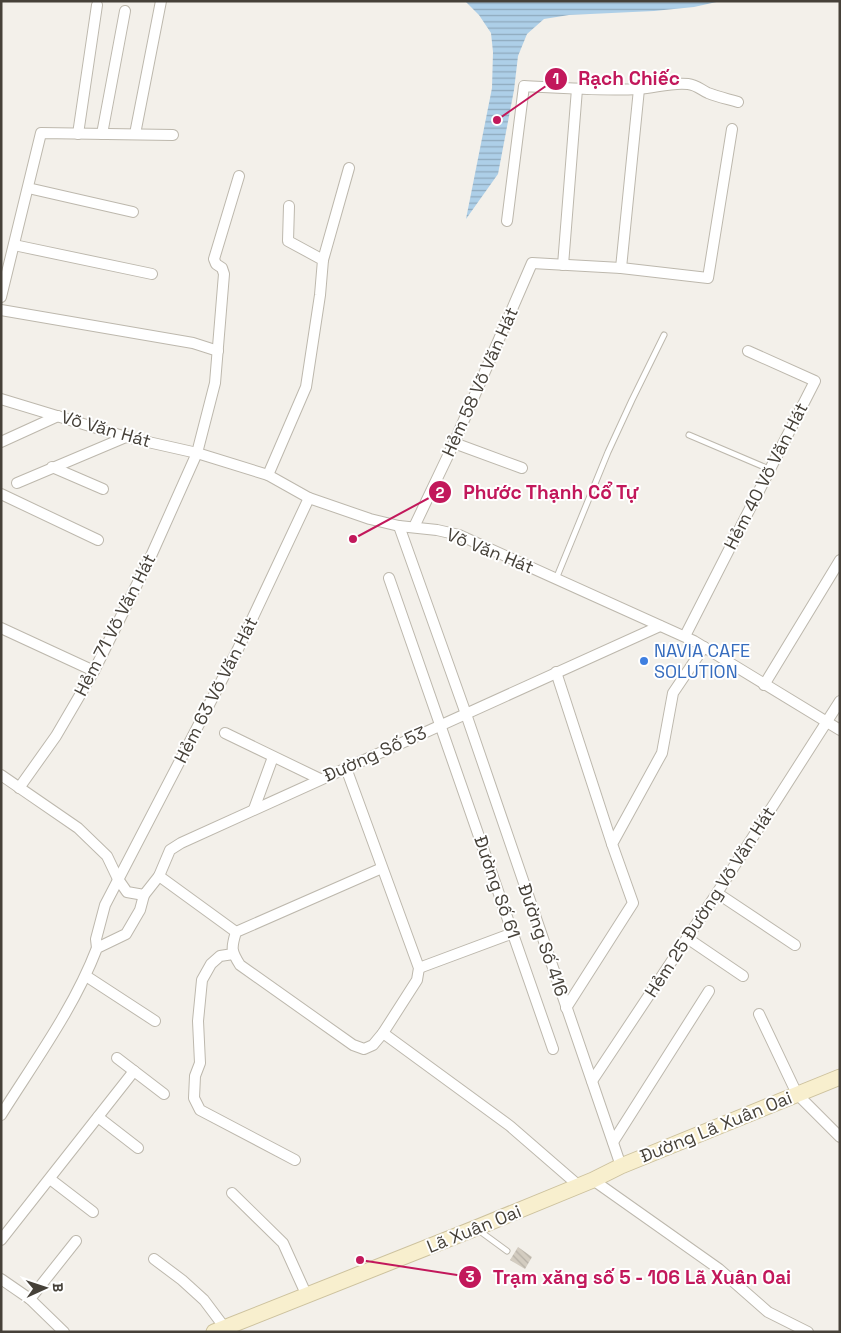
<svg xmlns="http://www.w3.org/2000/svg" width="841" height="1333" viewBox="0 0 841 1333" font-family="'Space Grotesk',sans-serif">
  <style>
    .water { fill: url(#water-rules) }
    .building { fill: url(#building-back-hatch) }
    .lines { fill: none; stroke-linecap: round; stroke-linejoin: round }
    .lane-casing { stroke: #bdb8ad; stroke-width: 7 }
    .street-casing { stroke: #bdb8ad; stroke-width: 12 }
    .secondary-casing { stroke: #cdc29e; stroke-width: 17 }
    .lane { stroke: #fff; stroke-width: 5 }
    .street { stroke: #fff; stroke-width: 10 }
    .secondary { stroke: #f8efce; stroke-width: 15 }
    .shop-dot { fill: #3f7fe0; stroke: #fff; stroke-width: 2 }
    .labels { text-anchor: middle; stroke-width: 4; stroke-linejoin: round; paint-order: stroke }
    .street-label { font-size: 18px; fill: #464139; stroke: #fff }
    .shop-label { font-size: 18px; fill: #366cbe; stroke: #fff; text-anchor: start }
    .leader { fill: none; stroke: #c2185b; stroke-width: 2 }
    .callout-dot { fill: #c2185b; stroke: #fff; stroke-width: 2 }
    .mark-label { font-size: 15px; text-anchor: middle; font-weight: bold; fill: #fff }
    .callout-label { font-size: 19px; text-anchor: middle; font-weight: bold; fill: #c2185b; stroke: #fff; stroke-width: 4; stroke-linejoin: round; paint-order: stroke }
  </style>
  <defs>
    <pattern id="water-rules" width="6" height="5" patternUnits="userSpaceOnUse" patternTransform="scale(1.25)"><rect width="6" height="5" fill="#adcfe8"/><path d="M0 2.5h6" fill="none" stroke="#8faabd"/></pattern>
    <pattern id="building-back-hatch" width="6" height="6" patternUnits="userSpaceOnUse" patternTransform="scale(1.25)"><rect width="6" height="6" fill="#d3ccc0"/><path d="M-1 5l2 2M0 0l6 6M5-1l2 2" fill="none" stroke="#b6b0a6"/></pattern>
  </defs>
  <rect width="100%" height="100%" fill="#f3f0ea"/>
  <polygon class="water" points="465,1 721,1 694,7 654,11 569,15 544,19 527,34 518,56 514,90 498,174 466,219 492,88 493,52 491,33 479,15"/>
  <polygon class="building" points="518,1247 532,1257 525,1269 510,1260"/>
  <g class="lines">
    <g class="lane-casing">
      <g id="lane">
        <polyline points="689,435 769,469"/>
        <polyline points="556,579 608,452 632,400 664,335"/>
        <polyline points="477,1229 507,1251"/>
      </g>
    </g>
    <g class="street-casing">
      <g id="street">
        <polyline points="78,134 97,5"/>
        <polyline points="102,134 125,11"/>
        <polyline points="135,134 161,1"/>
        <polyline points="28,188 133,212"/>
        <path d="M507 221 524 86C562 88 600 91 639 89 655 88 671 82 688 84 697 85 701 90 708 93 718 97 728 99 738 102"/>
        <polyline points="14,245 152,274"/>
        <polyline points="323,260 349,168"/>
        <polyline points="563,265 577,89"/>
        <polyline points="621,268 639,89"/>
        <polyline points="1,297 41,133 173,135"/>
        <polyline points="1,310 193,343 218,351"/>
        <polyline points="1,399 126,437 197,453 268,475 309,498 370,519 399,526 437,530 459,535 694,641 840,730"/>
        <polyline points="1,442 58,416"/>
        <polyline points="454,443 522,468"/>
        <polyline points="52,467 103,489"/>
        <polyline points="268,475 306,387 320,295 323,260 288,241 289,206"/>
        <polyline points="17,483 126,437"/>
        <polyline points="1,494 98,540"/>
        <polyline points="399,526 466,714 621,1166"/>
        <polyline points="414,527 454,443 532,263 621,268 708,278 732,129"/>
        <polyline points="389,578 553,1049"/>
        <polyline points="1,628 94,671"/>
        <polyline points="685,636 815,381 748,351"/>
        <polyline points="556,672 612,844"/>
        <polyline points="764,685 840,560"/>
        <polyline points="225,733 320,779"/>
        <path d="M346 768 419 968 417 980 383 1033 373 1045 364 1049 353 1045 240 965C231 951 231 948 236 932L382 868"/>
        <polyline points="1,775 78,828 107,856 118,879 127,892 144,895 159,876 170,850 181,843 660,626"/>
        <polyline points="19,788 56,736 94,671 151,556 197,453 215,383 224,274 222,268 216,264 214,259 239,176"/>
        <polyline points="254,809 273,757"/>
        <polyline points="159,876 236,932"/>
        <polyline points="717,893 795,945"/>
        <polyline points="687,938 743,976"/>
        <polyline points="97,948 96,939 105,905 238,649 309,498"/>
        <polyline points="233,954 220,956 211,964 202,980 198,1021 200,1063 195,1076 194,1098 200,1110 295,1160"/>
        <polyline points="419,968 513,933"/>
        <polyline points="86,976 155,1021"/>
        <polyline points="566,1008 633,903 612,844 662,753 673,693 704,647"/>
        <polyline points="759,1014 797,1094 840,1137"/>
        <polyline points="383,1033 510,1126 578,1185"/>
        <polyline points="117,1058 164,1094"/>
        <polyline points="592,1081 717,893 840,701"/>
        <path d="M1 1115C35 1061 74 1008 97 948L126 934 140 910 144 895"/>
        <polyline points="98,1117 138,1148"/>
        <polyline points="613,1142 709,991"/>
        <polyline points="50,1179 93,1212"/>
        <polyline points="593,1180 719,1269 768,1312 808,1332"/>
        <polyline points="232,1193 283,1243 307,1296"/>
        <polyline points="1,1240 134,1071"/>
        <polyline points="154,1259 182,1280 204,1300 225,1328"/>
        <polyline points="1,1279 30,1299 64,1332"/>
        <polyline points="30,1299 76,1241"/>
      </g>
    </g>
    <g class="secondary-casing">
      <polyline id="secondary" points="214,1332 476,1228 593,1180 621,1166 840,1077"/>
    </g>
    <use href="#lane" class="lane"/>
    <use href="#street" class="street"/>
    <use href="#secondary" class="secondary"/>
  </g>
  <circle class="shop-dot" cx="644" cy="661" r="5"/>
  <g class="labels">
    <g class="street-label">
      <text transform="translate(480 382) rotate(-66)" y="6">Hẻm 58 Võ Văn Hát</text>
      <text transform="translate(106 429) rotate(16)" y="6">Võ Văn Hát</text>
      <text transform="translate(766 476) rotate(-63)" y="6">Hẻm 40 Võ Văn Hát</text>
      <text transform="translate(490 551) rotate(22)" y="6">Võ Văn Hát</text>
      <text transform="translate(115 625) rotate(-63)" y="6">Hẻm 71 Võ Văn Hát</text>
      <text transform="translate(216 690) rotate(-63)" y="6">Hẻm 63 Võ Văn Hát</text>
      <text transform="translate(375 754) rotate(-24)" y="6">Đường Số 53</text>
      <text transform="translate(497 887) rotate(71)" y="6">Đường Số 61</text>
      <text transform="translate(710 902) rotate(-57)" y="6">Hẻm 25 Đường Võ Văn Hát</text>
      <text transform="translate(543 940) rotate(71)" y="6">Đường Số 416</text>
      <text transform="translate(716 1127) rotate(-22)" y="6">Đường Lã Xuân Oai</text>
      <text transform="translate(474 1229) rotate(-22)" y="6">Lã Xuân Oai</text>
    </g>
    <g class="shop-label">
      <text x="654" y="657">NAVIA CAFE<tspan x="654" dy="21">SOLUTION</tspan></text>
    </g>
  </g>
  <path class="leader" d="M497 120L556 79M353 539L440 492M360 1260L470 1277"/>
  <g class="callout-dot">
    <circle cx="497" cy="120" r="5"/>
    <circle cx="353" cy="539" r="5"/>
    <circle cx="360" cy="1260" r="5"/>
    <circle cx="556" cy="79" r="12"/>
    <circle cx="440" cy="492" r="12"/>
    <circle cx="470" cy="1277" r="12"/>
  </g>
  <g class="mark-label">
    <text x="556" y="84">1</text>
    <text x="440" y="498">2</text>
    <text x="470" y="1282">3</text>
  </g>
  <g class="callout-label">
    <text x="629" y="85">Rạch Chiếc</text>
    <text x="551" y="499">Phước Thạnh Cổ Tự</text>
    <text x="642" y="1284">Trạm xăng số 5 - 106 Lã Xuân Oai</text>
  </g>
  <rect width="841" height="1333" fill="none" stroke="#464139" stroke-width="5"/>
  <g transform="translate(45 1288) rotate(87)" stroke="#ffffff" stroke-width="4" paint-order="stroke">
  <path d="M0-4L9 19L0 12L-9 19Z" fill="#464139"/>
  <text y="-8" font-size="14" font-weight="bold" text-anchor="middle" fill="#464139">B</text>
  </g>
</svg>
